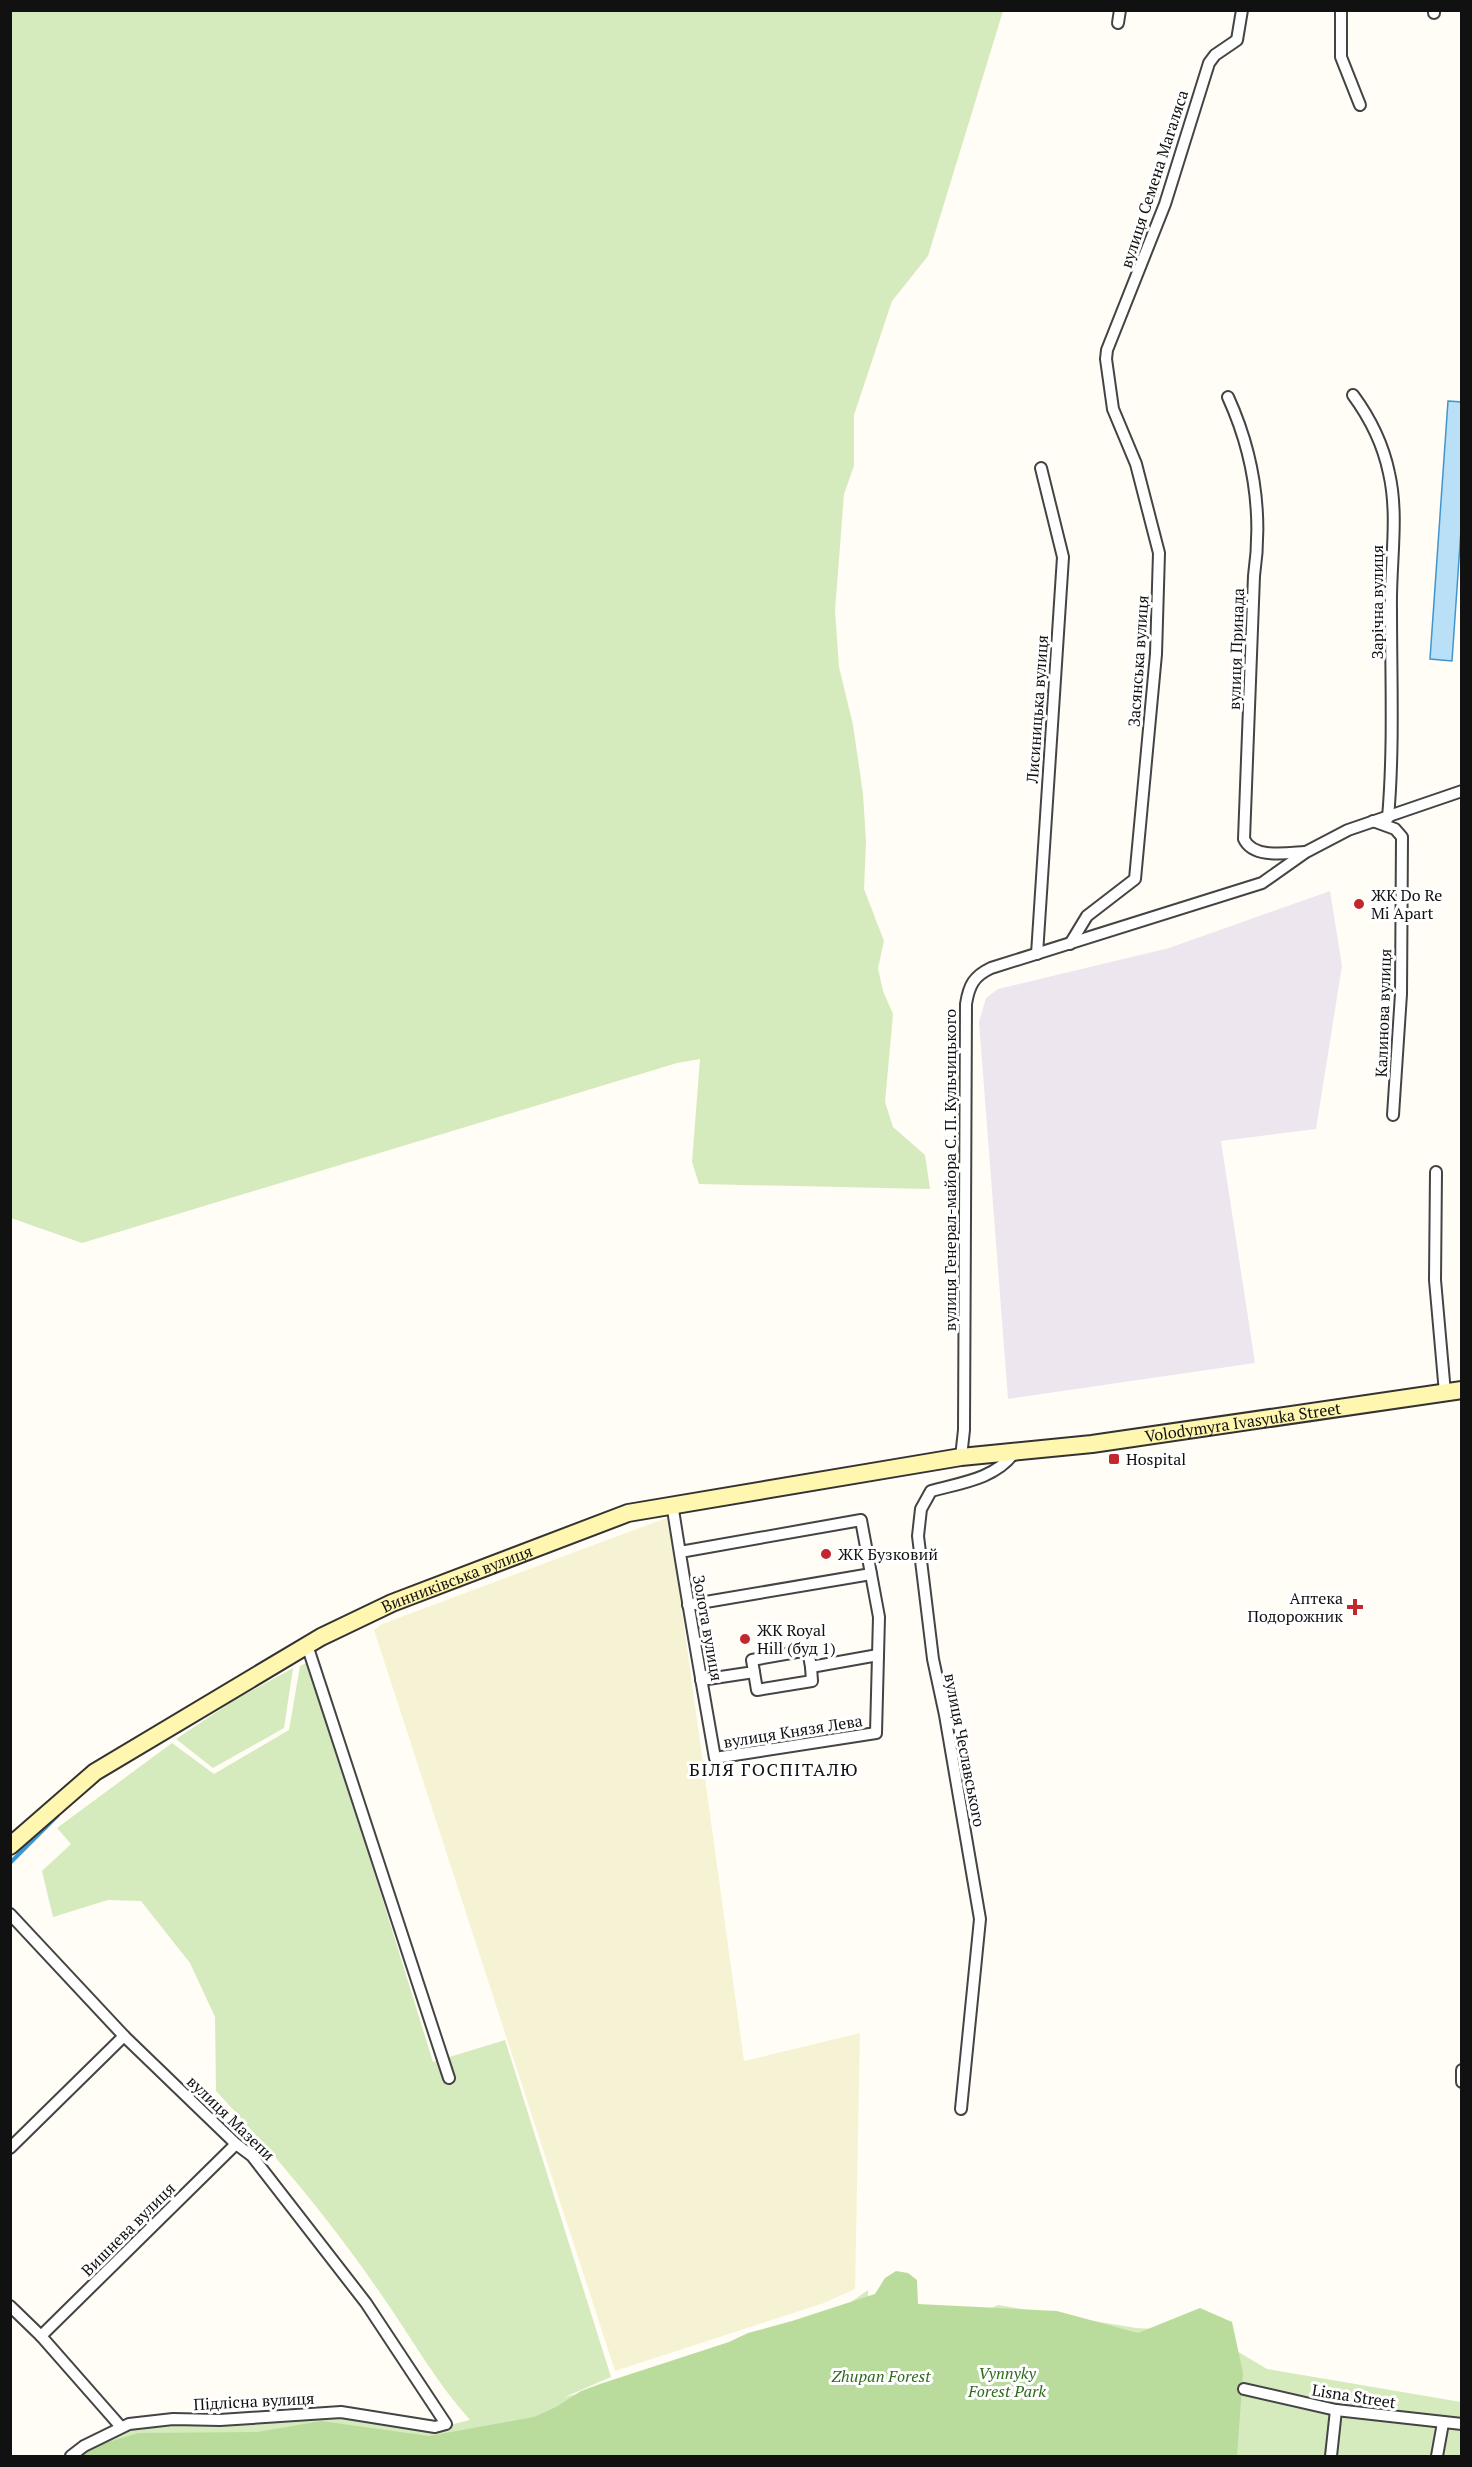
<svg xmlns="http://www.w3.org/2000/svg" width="1472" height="2467" viewBox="0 0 1472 2467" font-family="'PT Serif',serif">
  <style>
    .industrial { fill: #eee6ef }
    .farmland { fill: #f6f3d4 }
    .green { fill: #d5ebbd }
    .forest { fill: #b9dc9c }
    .water { fill: #b9e0f7; stroke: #3f96cf; stroke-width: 1.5 }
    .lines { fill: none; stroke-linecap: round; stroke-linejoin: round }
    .stream { stroke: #3f96cf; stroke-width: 4 }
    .street-casing { stroke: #444; stroke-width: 14 }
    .secondary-casing { stroke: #333; stroke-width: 20 }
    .street { stroke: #fff; stroke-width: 10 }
    .secondary { stroke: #fff6b0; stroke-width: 16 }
    .poi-dot { fill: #c4262e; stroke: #fff; stroke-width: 2 }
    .labels { text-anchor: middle; stroke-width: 6; stroke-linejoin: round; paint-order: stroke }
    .street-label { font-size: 16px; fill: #111; stroke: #fff }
    .poi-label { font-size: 16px; fill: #111; stroke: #fff; text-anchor: start }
    .park-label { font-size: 16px; font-style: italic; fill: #2f6b1f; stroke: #fff }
    .neighbourhood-label { font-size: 18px; letter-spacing: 1.5px; fill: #111; stroke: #fff }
  </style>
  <rect width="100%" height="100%" fill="#fffdf5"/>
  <polygon class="industrial" points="1330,891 1342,966 1316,1129 1221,1141 1255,1363 1008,1399 979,1022 986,998 998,989 1169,948"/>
  <polygon class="farmland" points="669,1517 744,2061 860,2033 855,2289 824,2303 615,2371 374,1630 382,1624"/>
  <g class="green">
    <polygon points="11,10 1003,11 928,256 892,301 854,415 854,466 844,494 835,611 839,667 853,725 863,794 866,841 864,889 884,941 878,968 883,991 893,1014 885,1102 893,1127 925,1155 930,1189 699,1184 692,1162 700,1059 677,1063 82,1243 11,1218"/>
    <path d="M309 1662 433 2062 505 2040 611 2377 565 2397 625 2382 824 2321 868 2290 870 2342 909 2345 998 2305 1136 2328 1205 2332 1267 2369 1461 2402V2456H75L124 2427 337 2416 433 2429 470 2420C436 2382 412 2339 383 2297 333 2224 276 2155 216 2091L215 2017 190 1963 141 1901 108 1900 53 1917 42 1871 71 1844 57 1828 172 1743 214 1774 289 1730 300 1666Z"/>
    <polygon points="293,1668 284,1728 213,1768 176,1739 233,1701"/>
  </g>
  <polygon class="forest" points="896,2271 908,2273 917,2280 918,2304 1057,2311 1138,2333 1200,2308 1232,2322 1243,2373 1237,2456 81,2456 95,2446 138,2433 257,2432 321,2421 429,2436 534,2417 556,2407 581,2391 600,2384 729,2342 748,2333 792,2321 875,2294 885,2278"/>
  <polygon class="water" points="1448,401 1462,402 1461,530 1452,661 1430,659"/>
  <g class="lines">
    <polyline class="stream" points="10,1863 58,1815"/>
    <g class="street-casing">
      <g id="street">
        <polyline points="1341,10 1341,57 1360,105"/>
        <polyline points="1434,13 1434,10"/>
        <polyline points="1118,23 1120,10"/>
        <path d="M1353 395C1370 418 1383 444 1389 473 1399 516 1390 564 1391 609 1391 679 1394 748 1388 818"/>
        <path d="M1228 397C1254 454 1263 513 1254 576L1244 839C1253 859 1287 853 1305 852"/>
        <polyline points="1373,821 1395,829 1402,837 1401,994 1393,1115"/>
        <polyline points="1070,944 1087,916 1135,879 1156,654 1159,553 1136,464 1113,409 1106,359 1107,350 1165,204 1209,63 1215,55 1237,40 1242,10"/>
        <polyline points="1037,954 1063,557 1041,468"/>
        <polyline points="1436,1172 1435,1280 1445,1393"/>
        <path d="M961 1457 964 1430 966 1004C969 985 974 976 991 968L1262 883 1306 852 1348 830 1462 791"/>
        <path d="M672 1503C685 1588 700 1673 715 1758L876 1733 879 1617 861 1520 680 1552"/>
        <polyline points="688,1605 871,1574"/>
        <polyline points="307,1645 449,2078"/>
        <polyline points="754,1672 757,1690 812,1681 811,1667"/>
        <polyline points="701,1680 754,1672 752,1660 808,1650 811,1667 878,1655"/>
        <polyline points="10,1914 124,2036 236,2144 252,2156 366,2303 446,2424 435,2427 341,2412 220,2420 173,2419 129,2424 84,2446 71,2456"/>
        <polyline points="1462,2070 1462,2082"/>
        <path d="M961 2109 980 1919 945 1715 933 1659 918 1536 921 1509 931 1491C960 1483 995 1479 1014 1453"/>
        <polyline points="10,2148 124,2036"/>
        <polyline points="10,2306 41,2336 121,2427"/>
        <polyline points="41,2336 236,2144"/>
        <polyline points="1244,2389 1336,2410 1462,2424"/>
        <polyline points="1331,2456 1336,2410"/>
        <polyline points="1437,2456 1443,2423"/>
      </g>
    </g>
    <g class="secondary-casing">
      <g id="secondary">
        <path id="s1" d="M10 1846 95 1772 321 1637 392 1603 628 1513 961 1457 1092 1444 1462 1390"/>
      </g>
    </g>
    <use href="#street" class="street"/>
    <use href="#secondary" class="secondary"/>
  </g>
  <g class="poi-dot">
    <circle cx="1359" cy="904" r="6"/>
    <rect x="1108" y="1453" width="12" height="12" rx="3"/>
    <circle cx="826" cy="1554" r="6"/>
    <path d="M1352 1598h6v6h6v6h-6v6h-6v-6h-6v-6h6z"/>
    <circle cx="745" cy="1639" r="6"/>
  </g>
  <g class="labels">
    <g class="street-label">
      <text transform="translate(1154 179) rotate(-72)" y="6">вулиця Семена Магаляса</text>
      <text transform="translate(1377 602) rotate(-90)" y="6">Зарічна вулиця</text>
      <text transform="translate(1236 649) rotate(-88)" y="6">вулиця Принада</text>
      <text transform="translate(1138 661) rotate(-86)" y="6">Засянська вулиця</text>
      <text transform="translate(1037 709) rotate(-86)" y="6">Лисиницька вулиця</text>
      <text transform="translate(1383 1013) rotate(-88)" y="6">Калинова вулиця</text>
      <text transform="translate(950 1170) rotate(-90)" y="6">вулиця Генерал-майора С. П. Кульчицького</text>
      <text dy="6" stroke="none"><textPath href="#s1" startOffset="1329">Volodymyra Ivasyuka Street</textPath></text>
      <text dy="6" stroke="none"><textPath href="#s1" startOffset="524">Винниківська вулиця</textPath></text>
      <text transform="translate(708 1628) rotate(80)" y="6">Золота вулиця</text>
      <text transform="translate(793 1731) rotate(-9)" y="6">вулиця Князя Лева</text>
      <text transform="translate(965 1750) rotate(79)" y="6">вулиця Чеславського</text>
      <text transform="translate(231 2118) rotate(44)" y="6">вулиця Мазепи</text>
      <text transform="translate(128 2229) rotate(-45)" y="6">Вишнева вулиця</text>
      <text transform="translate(1354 2396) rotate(9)" y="6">Lisna Street</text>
      <text transform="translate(254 2401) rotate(-3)" y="6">Підлісна вулиця</text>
    </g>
    <g class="poi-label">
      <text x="1371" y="901">ЖК Do Re<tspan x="1371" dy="18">Mi Apart</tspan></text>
      <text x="1126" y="1465">Hospital</text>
      <text x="838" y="1560">ЖК Бузковий</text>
      <text x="1343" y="1604" text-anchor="end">Аптека<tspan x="1343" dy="18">Подорожник</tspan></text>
      <text x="757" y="1636">ЖК Royal<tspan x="757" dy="18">Hill (буд 1)</tspan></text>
    </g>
    <g class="park-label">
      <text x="1007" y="2379">Vynnyky<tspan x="1007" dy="18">Forest Park</tspan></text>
      <text x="881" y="2382">Zhupan Forest</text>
    </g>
    <g class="neighbourhood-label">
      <text x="774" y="1776">БІЛЯ ГОСПІТАЛЮ</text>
    </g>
  </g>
  <rect width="1472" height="2467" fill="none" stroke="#111111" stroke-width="24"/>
</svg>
